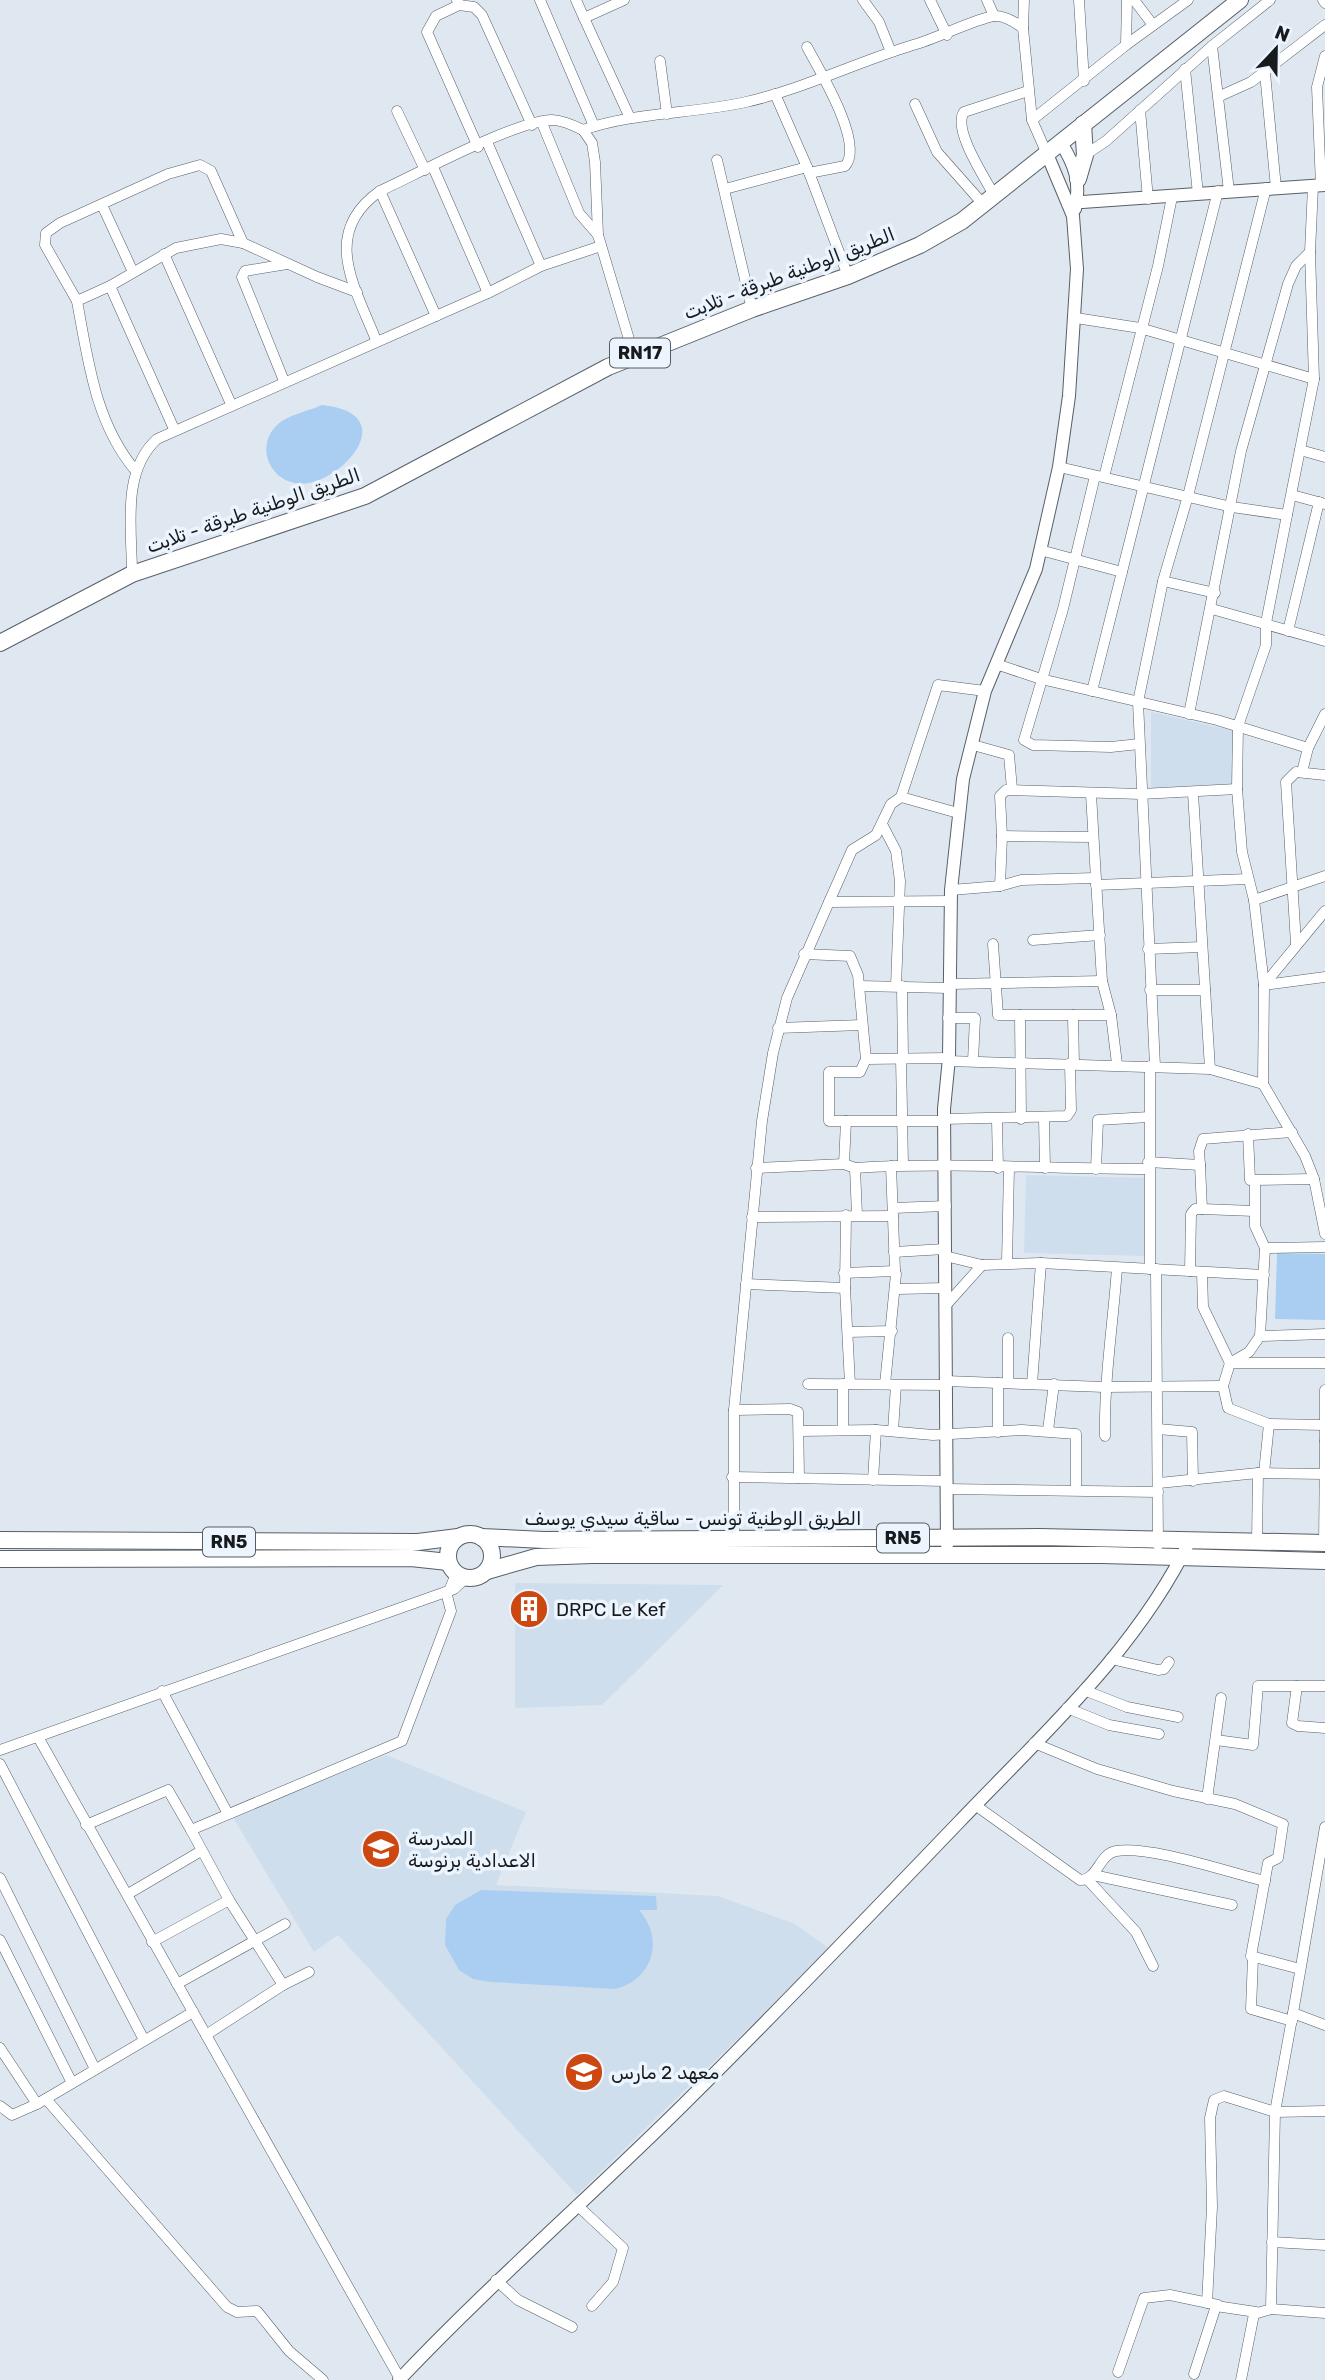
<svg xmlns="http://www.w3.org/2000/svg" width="1325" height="2380" viewBox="0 0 1325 2380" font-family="Rubik,Vazirmatn,sans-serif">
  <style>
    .built { fill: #cfdeec }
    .green { fill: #a9cef2 }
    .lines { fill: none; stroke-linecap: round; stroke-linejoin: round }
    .minor-casing { stroke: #575f67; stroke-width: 11 }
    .tertiary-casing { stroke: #575f67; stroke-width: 14 }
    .primary-casing { stroke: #575f67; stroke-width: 18 }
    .minor { stroke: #fff; stroke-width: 10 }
    .tertiary { stroke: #fff; stroke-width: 12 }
    .primary { stroke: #fff; stroke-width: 16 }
    .labels { text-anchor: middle; stroke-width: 7; stroke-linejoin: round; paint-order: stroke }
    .shield { fill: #ecf5fe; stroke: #585c61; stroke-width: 2 }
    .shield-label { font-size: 18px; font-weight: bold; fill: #181b1e }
    .street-label { font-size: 19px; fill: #181b1e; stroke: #ecf5fe }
    .poi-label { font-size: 19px; fill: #181b1e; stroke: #ecf5fe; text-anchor: start }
  </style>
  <rect width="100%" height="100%" fill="#dfe8f1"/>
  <g class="built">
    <polygon points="1151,712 1235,731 1237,784 1151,788"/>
    <polygon points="1026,1175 1149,1178 1147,1256 1024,1253"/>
    <polygon points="515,1583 723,1585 602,1705 515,1708"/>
    <polygon points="386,1755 526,1812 496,1885 718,1896 795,1924 830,1949 577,2195 338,1935 314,1952 232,1816"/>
  </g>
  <g class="green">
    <path d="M322 405C409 414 334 492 295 483 268 478 256 445 277 425 287 415 309 411 322 405Z"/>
    <polygon points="1277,1253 1325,1254 1325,1320 1275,1319"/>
    <path d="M481 1890 656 1896 657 1910H639C665 1939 653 1980 615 1989L490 1982 473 1979 459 1970 445 1945 446 1919 455 1905Z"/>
  </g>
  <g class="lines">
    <g class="minor-casing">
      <g id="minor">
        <polyline points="457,0 459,5 436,16 427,32 478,147"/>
        <polyline points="540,0 594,126"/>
        <polyline points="576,0 584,18"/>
        <polyline points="624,0 584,18 630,118"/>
        <polyline points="863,0 879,22 891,52"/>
        <polyline points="930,0 947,35"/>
        <polyline points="987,0 994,16"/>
        <polyline points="1079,0 1084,81"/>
        <polyline points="1134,0 1153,25"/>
        <polyline points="1323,0 1325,3"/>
        <polyline points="459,5 474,7 482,15 532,125"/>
        <polyline points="1023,28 1024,0"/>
        <polyline points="1126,45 1127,0"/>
        <polyline points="1212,46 1229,191"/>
        <path d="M807 47C819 70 865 144 845 166L809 173"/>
        <polyline points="660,61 667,114"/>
        <polyline points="1185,69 1198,194"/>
        <polyline points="1265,73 1276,188"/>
        <polyline points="775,94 807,167 848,276"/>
        <polyline points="1220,96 1251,82 1325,25"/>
        <polyline points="915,104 937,152 983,204"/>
        <polyline points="1140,110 1148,199"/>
        <polyline points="397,111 425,170"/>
        <polyline points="1032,120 1126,45 1188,0"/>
        <polyline points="542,123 579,213 598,235"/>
        <path d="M583 130C635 112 692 114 746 102 803 89 857 62 913 45 935 39 975 19 994 16 1004 15 1015 22 1023 28L1032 120 1047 154"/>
        <polyline points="487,142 541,266"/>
        <polyline points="1085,155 1106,141 1212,46 1270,0"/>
        <polyline points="717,160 752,309"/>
        <polyline points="433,167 488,293"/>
        <polyline points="1321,186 1317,87 1325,56"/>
        <polyline points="725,189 807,167"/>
        <polyline points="380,191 436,316"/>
        <path d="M994 195C985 178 952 129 964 112L1028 91"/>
        <polyline points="102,205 133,272"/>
        <polyline points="164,254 231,404"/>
        <polyline points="110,286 174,429"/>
        <polyline points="77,301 45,245 46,233 60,223 168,174 200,165 211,171 243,243"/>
        <polyline points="1076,318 1140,328 1314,379"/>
        <path d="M376 340C355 287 320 233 380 191 417 174 515 121 552 120 562 120 573 125 583 130L592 143 595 162 598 235 634 356"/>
        <polyline points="284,381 242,277 245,271 287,264"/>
        <polyline points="1300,450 1325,457"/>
        <polyline points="1059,467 1232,507 1287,515 1314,379 1310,252 1313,186"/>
        <path d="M135 470C95 422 88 360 77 301L110 286 176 248 221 239 243 243 317 277 357 292"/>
        <polyline points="1095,476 1063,609 1024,740 1033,745 1111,747 1139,744"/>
        <polyline points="1104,477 1158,266 1172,197"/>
        <polyline points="1292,495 1325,504"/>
        <polyline points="1287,515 1266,623 1266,645 1238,726 1237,789 1242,852 1254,900 1264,985 1263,1084 1305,1156 1314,1179 1325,1234"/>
        <polyline points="1040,550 1122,572"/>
        <path d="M132 574C132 529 121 472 157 439L488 293 541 266 601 246"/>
        <polyline points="1163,581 1215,593"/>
        <polyline points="1212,609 1325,641"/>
        <polyline points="1288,631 1319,502"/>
        <polyline points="996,664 1041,679 1217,720 1308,748 1325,714"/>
        <polyline points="1092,691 1218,191"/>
        <polyline points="1189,714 1241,451 1288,284 1296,266 1310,252"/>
        <polyline points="973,745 1009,755 1012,789"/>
        <polyline points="1302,772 1308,748"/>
        <polyline points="1193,793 1210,1069"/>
        <polyline points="1091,794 1102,981 1111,1015 1117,1064"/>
        <polyline points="901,797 958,813"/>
        <polyline points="883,826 896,851 900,881 896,986"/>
        <polyline points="1002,836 1000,796 1006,790 1141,794 1237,789"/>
        <polyline points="1096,885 1248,879"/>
        <polyline points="1000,886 1002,836 1091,837"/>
        <polyline points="951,890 1000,886 1021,880 1095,878"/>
        <polyline points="1254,900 1325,876"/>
        <polyline points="829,902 852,850 876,835 891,804 901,797 938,685 985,691"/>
        <polyline points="1033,940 1100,935"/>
        <polyline points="993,944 998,1015 1111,1015"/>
        <polyline points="1296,944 1286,782 1296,772 1325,775"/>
        <polyline points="1148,949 1202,947"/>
        <polyline points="804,954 850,956 858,975 866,1059 860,1072 829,1072 829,1121 944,1121"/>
        <polyline points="949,984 1102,981"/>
        <polyline points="1264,985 1325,911"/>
        <polyline points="1264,985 1325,977"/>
        <polyline points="860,986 949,988"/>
        <polyline points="902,986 903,1057"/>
        <polyline points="1150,990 1205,990"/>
        <polyline points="1020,1015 1021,1119"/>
        <polyline points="1073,1015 1074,1064"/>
        <polyline points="948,1018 975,1018 973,1061"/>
        <polyline points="778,1028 862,1025"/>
        <polyline points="901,1058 903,1165"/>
        <polyline points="866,1059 949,1058"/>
        <polyline points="948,1061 1210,1069 1263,1084"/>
        <polyline points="1155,1066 1138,702 1163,581 1188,496 1266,188"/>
        <polyline points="944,1119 1067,1116 1071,1110 1070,1063"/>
        <polyline points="1044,1119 1045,1168"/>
        <polyline points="997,1120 998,1168"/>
        <polyline points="1248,1134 1250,1180 1314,1179"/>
        <polyline points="1148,1162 1200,1165 1202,1209 1254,1211"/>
        <polyline points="844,1164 846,1121"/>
        <polyline points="1200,1165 1199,1151 1203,1139 1292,1132"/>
        <polyline points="891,1166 895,1271"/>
        <path d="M756 1168 844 1164 855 1168C952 1162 1050 1169 1148 1169"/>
        <polyline points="855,1168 857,1215"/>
        <polyline points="1096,1169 1098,1120 1149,1117"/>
        <polyline points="1255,1182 1255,1226 1265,1248"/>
        <polyline points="893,1208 946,1206"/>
        <polyline points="846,1215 845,1288 850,1384"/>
        <polyline points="752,1217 893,1216"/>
        <polyline points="894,1252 945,1249"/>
        <polyline points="945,1256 982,1265 1041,1263 1264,1275"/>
        <polyline points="1007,1262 1009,1168"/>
        <polyline points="1150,1269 1150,1066"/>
        <polyline points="1156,1269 1158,1545"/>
        <polyline points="1190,1271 1191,1214 1195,1209 1202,1209"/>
        <polyline points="1202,1272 1203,1307 1230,1363 1325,1363"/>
        <polyline points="844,1273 895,1271 896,1274 885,1384"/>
        <polyline points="746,1284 845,1288"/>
        <polyline points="896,1289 946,1288"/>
        <polyline points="947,1304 982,1265"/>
        <polyline points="848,1332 892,1331"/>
        <polyline points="1325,1334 1260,1336 1265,1248 1325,1247"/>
        <polyline points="1260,1336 1249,1352 1230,1363 1223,1386 1228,1408 1269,1424"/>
        <polyline points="946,1381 1104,1387 1223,1386"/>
        <polyline points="1008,1383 1008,1338"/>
        <polyline points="808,1384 946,1385"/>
        <polyline points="1032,1384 1041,1263"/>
        <polyline points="1325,1390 1325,1441"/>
        <polyline points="734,1410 790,1409 798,1412 799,1478"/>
        <polyline points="1158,1429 1192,1432 1193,1481"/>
        <polyline points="843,1430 843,1384"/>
        <polyline points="1048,1430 1054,1384"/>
        <polyline points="799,1431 876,1430 933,1435 1022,1430 1076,1434 1076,1490"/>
        <polyline points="893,1431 896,1385"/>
        <polyline points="998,1432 998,1383"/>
        <path d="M1105 1436C1104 1379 1113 1324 1117 1268"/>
        <polyline points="1264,1473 1269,1424 1325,1425"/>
        <polyline points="732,1477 946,1481"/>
        <polyline points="873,1480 876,1430"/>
        <polyline points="1159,1483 1258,1473 1324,1474"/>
        <polyline points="946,1489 1158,1492"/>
        <polyline points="734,1539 734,1410 762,1121 773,1053 787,998 829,902 951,901"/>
        <polyline points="1257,1542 1258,1473"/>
        <polyline points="1324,1546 1325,1441"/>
        <polyline points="449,1591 456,1574"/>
        <polyline points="1111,1659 1158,1670 1164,1669 1169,1662"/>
        <polyline points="1325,1686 1297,1686 1292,1723 1298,1726 1325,1728"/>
        <polyline points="1084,1690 1127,1707 1178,1717"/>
        <polyline points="162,1691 227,1812"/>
        <polyline points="1067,1708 1109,1725 1159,1734"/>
        <polyline points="38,1737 400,2379"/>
        <polyline points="1216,1740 1253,1745 1258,1686 1297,1686"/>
        <polyline points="1034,1743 1097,1769 1173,1791 1235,1804 1283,1824 1278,1858 1268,1863 1251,1956 1300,1969"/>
        <polyline points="0,1750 454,1589 466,1578"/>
        <polyline points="0,1764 144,2040"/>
        <polyline points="1207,1799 1221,1698"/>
        <path d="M975 1805 1080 1880C1098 1880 1099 1854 1116 1851 1150 1845 1230 1873 1265 1881"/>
        <polyline points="86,1825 168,1790 191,1830"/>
        <polyline points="1325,1827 1293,2013 1325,2025"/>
        <polyline points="1093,1875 1232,1905"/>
        <polyline points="0,1878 95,2069"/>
        <polyline points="1087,1879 1136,1932 1153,1966"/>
        <polyline points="128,1894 201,1851"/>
        <polyline points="0,1940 72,2083"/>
        <polyline points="152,1942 229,1900"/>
        <polyline points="1253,1958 1251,2009 1292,2021"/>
        <polyline points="177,1984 285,1924"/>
        <polyline points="283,1985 229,1900 191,1830 402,1741 451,1611 446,1592"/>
        <polyline points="206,2035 283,1985 309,1972"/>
        <polyline points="0,2048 37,2104 193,2012"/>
        <polyline points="46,2099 227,2307 237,2312 257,2311 289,2351 323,2380"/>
        <polyline points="0,2106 12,2115 37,2104"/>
        <polyline points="577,2205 623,2248 613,2282 592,2306"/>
        <polyline points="1272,2242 1325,2245"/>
        <polyline points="496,2280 518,2300 572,2327"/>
        <polyline points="1207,2303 1212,2207 1210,2118 1214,2100 1224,2096 1275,2112 1325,2111"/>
        <polyline points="1271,2309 1325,2313"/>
        <polyline points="1118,2372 1144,2298 1170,2295 1218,2305"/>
        <polyline points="1194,2374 1216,2306 1256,2312"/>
        <polyline points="1241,2380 1254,2314 1271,2309 1275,2112 1293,2013"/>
      </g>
    </g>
    <g class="tertiary-casing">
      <g id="tertiary">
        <path d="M1061 143C1075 165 1081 182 1075 209"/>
        <polyline points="1068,203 1325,185"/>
        <polyline points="947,1545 944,1109 949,1058 951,890 963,779 985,691 1036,569 1059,467 1069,396 1077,269 1073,216 1047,154"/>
        <path d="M399 2380C490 2284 589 2198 683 2105 777 2012 868 1917 959 1822 1042 1735 1137 1650 1190 1540"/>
      </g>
    </g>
    <g class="primary-casing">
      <g id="primary">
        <polyline points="1078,179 1085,155 1083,124"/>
        <polyline points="0,643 132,574 365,496 608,367 752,309 848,276 920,245 962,221 1240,0"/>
        <circle cx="470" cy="1556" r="22"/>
        <polyline points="481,1537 544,1540 1039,1537 1325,1543"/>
        <polyline points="0,1540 418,1542 458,1537"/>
        <polyline points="0,1559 411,1558 448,1562"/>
        <polyline points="487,1571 536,1557 592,1555 1102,1555 1325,1561"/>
      </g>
    </g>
    <use href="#minor" class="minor"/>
    <use href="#tertiary" class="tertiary"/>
    <use href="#primary" class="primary"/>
  </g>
  <defs>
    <g id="building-disc" transform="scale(2.0125)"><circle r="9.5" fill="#cd4711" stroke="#ecf5fe"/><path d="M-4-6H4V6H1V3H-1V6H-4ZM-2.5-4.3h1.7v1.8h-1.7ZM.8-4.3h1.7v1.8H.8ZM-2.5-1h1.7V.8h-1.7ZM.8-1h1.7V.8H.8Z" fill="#fff"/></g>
    <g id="school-disc" transform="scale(2.0125)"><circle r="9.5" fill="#cd4711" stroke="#ecf5fe"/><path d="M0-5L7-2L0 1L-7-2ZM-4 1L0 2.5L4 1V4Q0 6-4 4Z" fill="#fff"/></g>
  </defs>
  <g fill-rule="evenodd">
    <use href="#building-disc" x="529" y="1609"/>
    <use href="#school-disc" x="381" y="1849"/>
    <use href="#school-disc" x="584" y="2072"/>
  </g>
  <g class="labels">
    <g class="shield">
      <rect x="610" y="338.5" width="60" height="29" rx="5"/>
      <rect x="877" y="1523.5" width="52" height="29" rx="5"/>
      <rect x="203" y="1527.5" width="52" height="29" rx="5"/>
    </g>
    <g class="shield-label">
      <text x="640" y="359">RN17</text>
      <text x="903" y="1544">RN5</text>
      <text x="229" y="1548">RN5</text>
    </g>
    <g class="street-label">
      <text transform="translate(789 273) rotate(-21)" y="7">الطريق الوطنية طبرقة - تلابت</text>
      <text transform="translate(253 510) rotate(-19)" y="7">الطريق الوطنية طبرقة - تلابت</text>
      <text x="693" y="1525">الطريق الوطنية تونس - ساقية سيدي يوسف</text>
    </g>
    <g class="poi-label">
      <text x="556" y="1616">DRPC Le Kef</text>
      <text x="408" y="1845">المدرسة<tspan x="408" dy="22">الاعدادية برنوسة</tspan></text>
      <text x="611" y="2079">معهد 2 مارس</text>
    </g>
  </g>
  <g transform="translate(1276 49) rotate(22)" stroke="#ecf5fe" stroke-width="5" paint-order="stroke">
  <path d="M0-5L12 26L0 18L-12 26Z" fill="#181b1e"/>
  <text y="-10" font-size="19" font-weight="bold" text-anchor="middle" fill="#181b1e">N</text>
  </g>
</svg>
